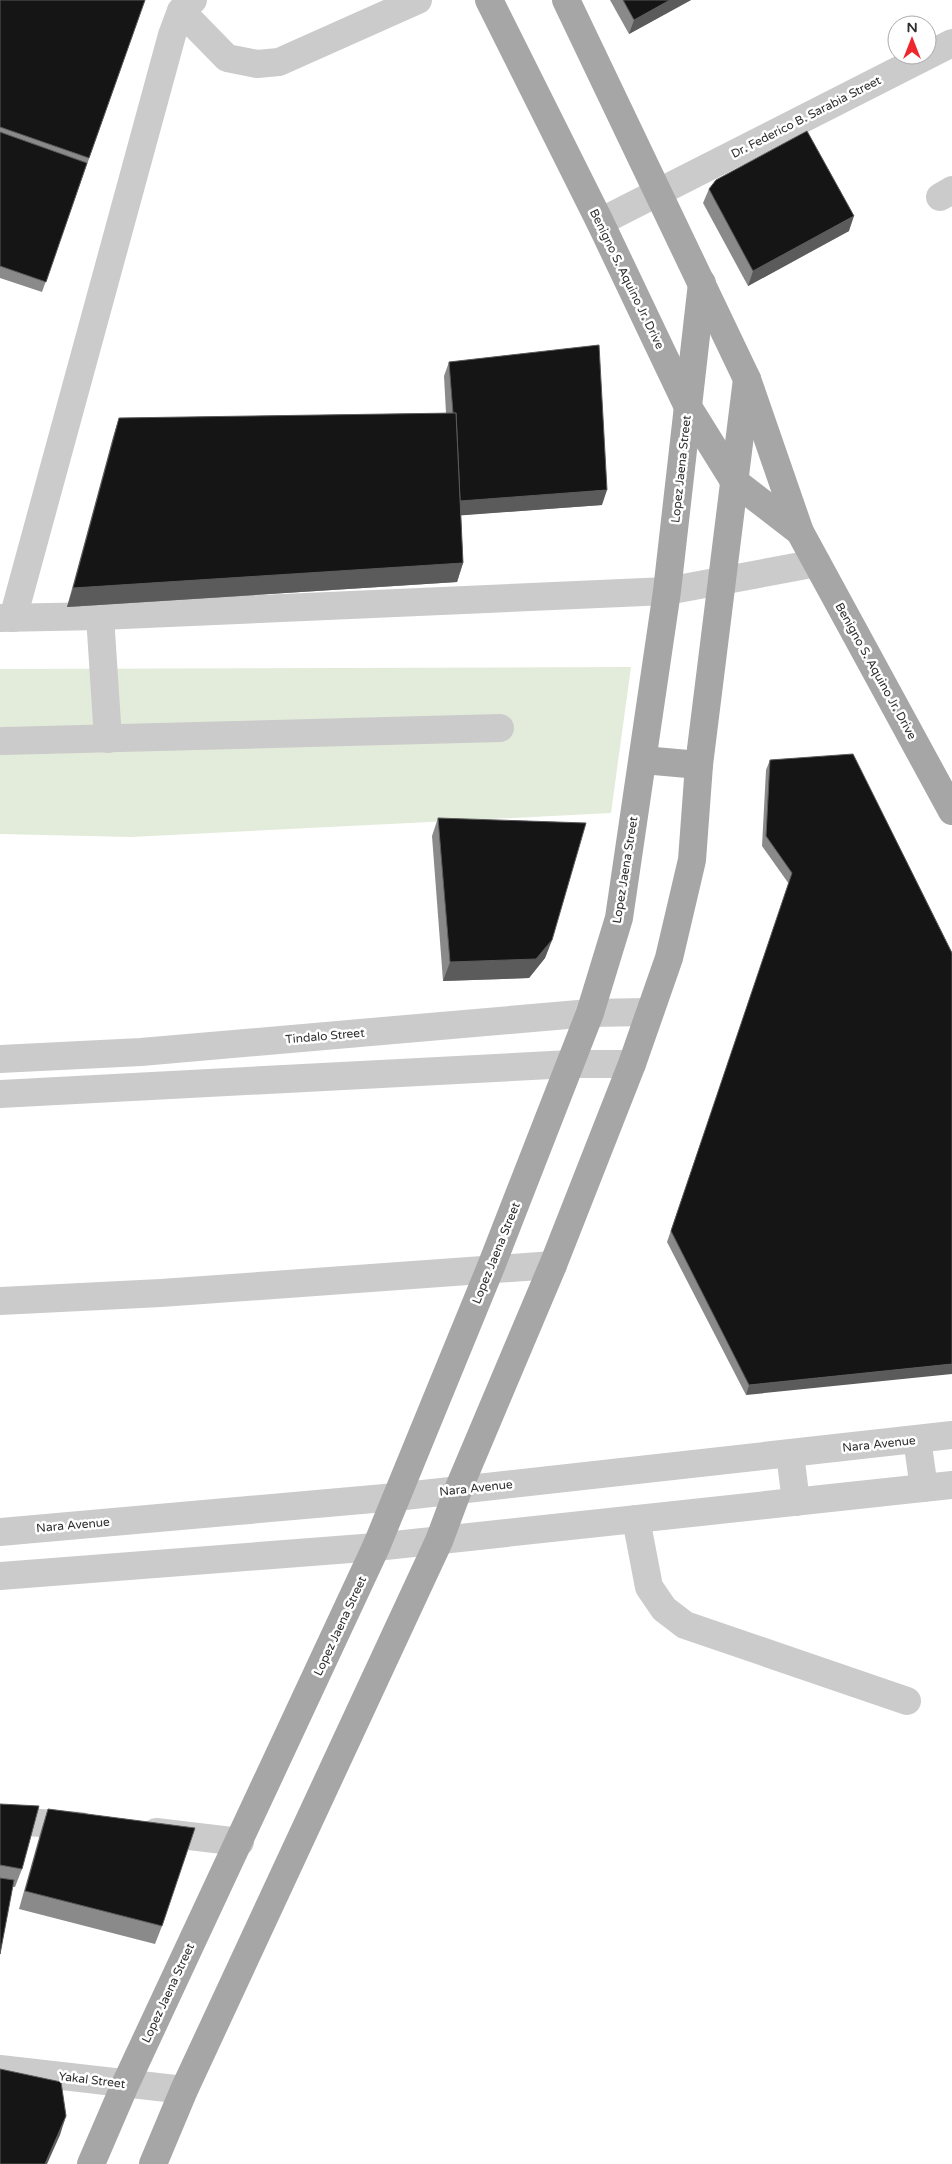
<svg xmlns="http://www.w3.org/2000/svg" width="952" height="2164" viewBox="0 0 952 2164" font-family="'Varela Round',sans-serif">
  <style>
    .green { fill: #e3ecda }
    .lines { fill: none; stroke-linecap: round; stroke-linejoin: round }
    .minor { stroke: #cbcbcb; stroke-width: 28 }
    .major { stroke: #a6a6a6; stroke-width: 28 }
    .wall { fill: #8a8a8a }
    .shaded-wall { fill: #5b5b5b }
    .building { fill: #151515; stroke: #5b5b5b }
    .labels { text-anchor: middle; stroke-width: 5; stroke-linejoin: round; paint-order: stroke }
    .street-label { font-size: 12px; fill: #2e2e2e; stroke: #fff }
  </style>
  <rect width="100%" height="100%" fill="#fff"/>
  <polygon class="green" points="631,667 611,813 131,837 0,834 0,669"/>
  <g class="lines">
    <g class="minor">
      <polyline points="181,11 227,58 257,64 279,62 418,0"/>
      <polyline points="940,197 952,190"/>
      <polyline points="600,222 952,43"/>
      <polyline points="100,616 108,739"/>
      <polyline points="0,618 100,616 667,591 817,563"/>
      <polyline points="13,618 172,35 181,11 193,0"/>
      <polyline points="3,741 500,728"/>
      <polyline points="0,1059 141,1052 590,1013 649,1012"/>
      <polyline points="0,1094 570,1064 632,1064"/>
      <polyline points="0,1301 161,1293 553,1265"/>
      <polyline points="917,1439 924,1488"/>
      <polyline points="790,1454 796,1502"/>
      <polyline points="636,1519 649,1587 664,1609 685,1625 907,1701"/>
      <polyline points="0,1532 396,1497 952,1435"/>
      <polyline points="0,1576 376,1547 952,1485"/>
      <polyline points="0,1820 81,1826"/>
      <polyline points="156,1832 240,1842"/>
      <polyline points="0,2069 184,2090"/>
    </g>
    <g class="major">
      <polyline points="489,0 600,222 688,407 734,481 800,532"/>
      <polyline points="566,0 747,379 800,532 952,811"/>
      <polyline points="643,760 699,765"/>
      <polyline points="91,2164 125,2085 376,1547 490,1269 590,1013 619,918 667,591 702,283"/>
      <polyline points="153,2164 184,2090 439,1541 458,1490 553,1265 632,1064 669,958 692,860 699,765 747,379"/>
    </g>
  </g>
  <g class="wall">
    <polygon points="0,0 145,0 42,292 0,278"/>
    <polygon points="610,0 691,0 629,34"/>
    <polygon points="709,189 849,231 748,286 703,203"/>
    <polygon points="449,362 602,505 461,515 463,563 457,582 67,607 113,437 119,418 446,413 444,376"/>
    <polygon points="770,760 952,953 746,1395 667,1242 789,884 762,846 766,770"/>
    <polygon points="438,818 552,940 545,958 529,978 443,981 432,836"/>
    <polygon points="0,1804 22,1869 15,1887 12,1887 0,1955"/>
    <polygon points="48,1809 162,1926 155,1944 19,1909 42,1827"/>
  </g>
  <g class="shaded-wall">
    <polygon points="670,0 691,0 629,34 634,20"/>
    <polygon points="854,216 849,231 748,286 753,271"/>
    <polygon points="607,490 602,505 453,516 459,501"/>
    <polygon points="463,563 457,582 67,607 73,588"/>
    <polygon points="552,940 545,958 529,978 443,981 450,962"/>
    <polygon points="952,1364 952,1374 746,1395 749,1385"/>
    <polygon points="66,2116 60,2135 47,2164 45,2164"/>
  </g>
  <g class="building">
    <polygon points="0,0 145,0 89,158 0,127"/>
    <polygon points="623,0 670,0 634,20"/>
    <polygon points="807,131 854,216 753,271 709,189 716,180"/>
    <polygon points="0,132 87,163 46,282 0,266"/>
    <polygon points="599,345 607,490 460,501 456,413 453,413 449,362"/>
    <polygon points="456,413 463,563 73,588 119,418"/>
    <polygon points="853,754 952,953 952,1364 749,1385 671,1231 792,873 766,836 770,760"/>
    <polygon points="438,818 586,823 552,940 536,959 450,962"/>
    <polygon points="0,1804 39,1806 22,1869 0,1865"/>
    <polygon points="48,1809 195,1828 162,1926 25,1891"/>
    <polygon points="0,1878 14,1880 0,1954"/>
    <polygon points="0,2069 61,2082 66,2116 45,2164 0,2164"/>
  </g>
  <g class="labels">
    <g class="street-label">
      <text transform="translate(806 117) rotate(-27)" y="4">Dr. Federico B. Sarabia Street</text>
      <text transform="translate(627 279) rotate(64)" y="4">Benigno S. Aquino Jr. Drive</text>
      <text transform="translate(681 469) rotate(-84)" y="4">Lopez Jaena Street</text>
      <text transform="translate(876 671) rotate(61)" y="4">Benigno S. Aquino Jr. Drive</text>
      <text transform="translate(625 870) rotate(-81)" y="4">Lopez Jaena Street</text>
      <text transform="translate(325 1036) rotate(-5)" y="4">Tindalo Street</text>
      <text transform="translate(496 1253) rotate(-68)" y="4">Lopez Jaena Street</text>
      <text transform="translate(879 1444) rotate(-6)" y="4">Nara Avenue</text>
      <text transform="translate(476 1488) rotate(-6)" y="4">Nara Avenue</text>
      <text transform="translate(73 1525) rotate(-5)" y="4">Nara Avenue</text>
      <text transform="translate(340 1626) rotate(-65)" y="4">Lopez Jaena Street</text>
      <text transform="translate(168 1993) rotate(-65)" y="4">Lopez Jaena Street</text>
      <text transform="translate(92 2080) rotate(7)" y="4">Yakal Street</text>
    </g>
  </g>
  <g transform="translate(912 40)"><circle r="24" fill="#ffffff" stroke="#ababab"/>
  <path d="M0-4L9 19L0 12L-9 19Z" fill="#ef262c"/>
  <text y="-8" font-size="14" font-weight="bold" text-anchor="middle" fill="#2e2e2e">N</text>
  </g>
</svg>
